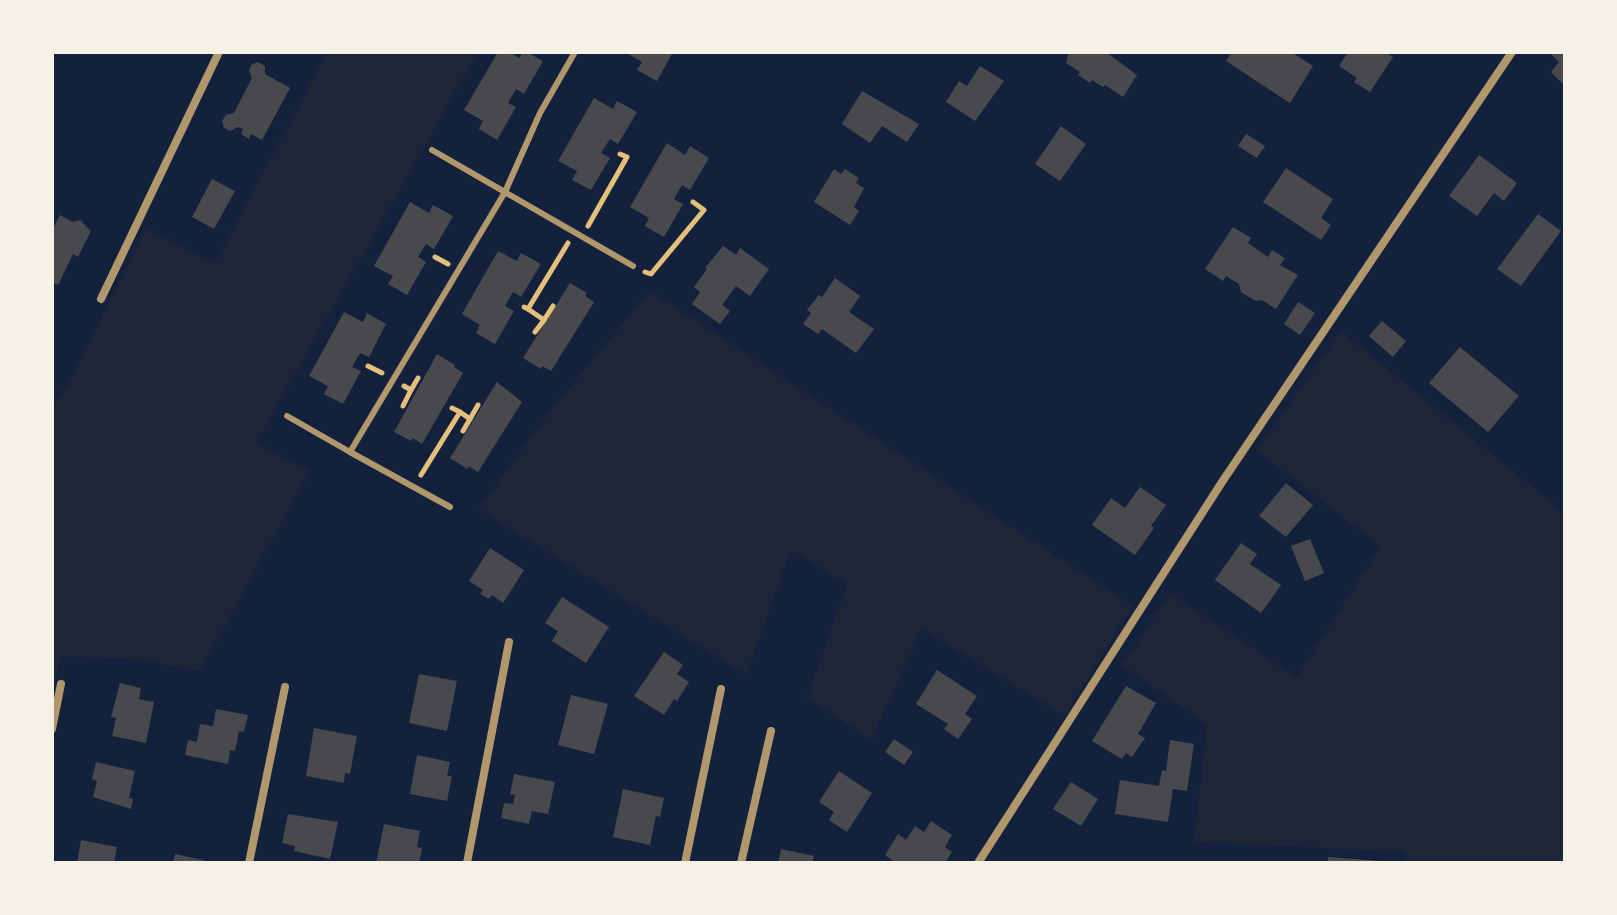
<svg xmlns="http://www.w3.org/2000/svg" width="1617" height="915" viewBox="0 0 1617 915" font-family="'Sofia Sans Condensed',sans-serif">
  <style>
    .green { fill: #1d2539 }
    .building { fill: #48494c }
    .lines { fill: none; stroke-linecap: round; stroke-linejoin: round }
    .path { stroke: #e5c07b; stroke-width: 5 }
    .service { stroke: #b1986c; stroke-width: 6 }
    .minor { stroke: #b1986c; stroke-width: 8 }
  </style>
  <rect width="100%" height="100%" fill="#14213d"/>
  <g class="green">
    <polygon points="327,52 478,52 256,443 310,471 200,671 136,659 62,656 52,692 52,408 68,385 145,228 215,263"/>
    <polygon points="650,291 1133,606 1065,716 922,629 871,740 807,697 847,584 791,550 746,675 478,509 554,406"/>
    <polygon points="1341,331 1562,511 1565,508 1565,863 1406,863 1406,852 1194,842 1207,724 1122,666 1170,593 1297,677 1380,546 1256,450"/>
  </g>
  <g class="building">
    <polygon points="498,52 509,52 519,58 523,52 527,52 543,61 524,94 516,89 508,103 516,107 497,140 479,129 483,121 464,110"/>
    <polygon points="625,52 673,52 657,81 637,70 642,62"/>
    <polygon points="1069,52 1106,52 1137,75 1123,97 1105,85 1103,87 1092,80 1090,83 1078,75 1080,72 1066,63"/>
    <polygon points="1232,52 1291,52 1313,66 1290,103 1226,61"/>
    <polygon points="1348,52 1385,52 1393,57 1370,92 1354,82 1357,78 1339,66"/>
    <polygon points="1549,52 1565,52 1563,84 1551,72 1559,62"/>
    <polygon points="258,62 265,66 265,74 290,88 262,140 251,134 249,139 241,134 243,129 238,127 230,131 224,128 222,121 226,115 234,113 252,78 249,70 252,64"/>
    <polygon points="980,66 1004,81 975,121 946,102 959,81 967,86"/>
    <polygon points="862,91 919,124 907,142 882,126 870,143 842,124"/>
    <polygon points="594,98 613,109 617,101 637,112 618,144 610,139 601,153 610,158 591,190 572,180 577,171 558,161"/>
    <polygon points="1061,126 1086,144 1060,181 1035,164"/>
    <polygon points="1246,134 1265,146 1257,158 1238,146"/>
    <polygon points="667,143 685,155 690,146 709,158 690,190 682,185 674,199 683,204 664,237 645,226 649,218 630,207"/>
    <polygon points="1479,155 1517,183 1504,201 1494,193 1477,216 1449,196"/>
    <polygon points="1286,168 1333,199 1321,218 1331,225 1321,240 1263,202"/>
    <polygon points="834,169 841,174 845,169 859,178 856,183 864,188 854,207 859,211 850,225 814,202"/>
    <polygon points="212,179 235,191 214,229 192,217"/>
    <polygon points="410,202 429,213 433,205 453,216 434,249 426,244 418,257 426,262 407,295 388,284 393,276 374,266"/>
    <polygon points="1538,214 1561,231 1521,286 1497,269"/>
    <polygon points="60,215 73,222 80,220 91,231 78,257 73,254 58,285 52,282 52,231"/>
    <polygon points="1233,227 1251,238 1248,243 1268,257 1272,250 1285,258 1280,265 1298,275 1276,309 1262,300 1256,301 1241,292 1239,284 1226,276 1223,281 1205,269"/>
    <polygon points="723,246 736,255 740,248 769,269 750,296 736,286 722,305 730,311 720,324 692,304 700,292 694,287 707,269 705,268"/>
    <polygon points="498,251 517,261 521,253 541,264 521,297 513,292 505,306 514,311 495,344 476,333 480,325 462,314"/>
    <polygon points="835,278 860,296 849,312 874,329 856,353 822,329 818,334 803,324 811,313 807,310 819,295 822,297"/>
    <polygon points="570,283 587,293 585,296 594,302 551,371 542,366 541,369 523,358"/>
    <polygon points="1298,302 1315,313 1300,335 1284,324"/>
    <polygon points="344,312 363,322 367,313 386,324 369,357 360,353 352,367 361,371 343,404 324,394 328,386 309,376"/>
    <polygon points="1382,321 1406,341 1393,357 1369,336"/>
    <polygon points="1460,347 1519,396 1488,432 1429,383"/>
    <polygon points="437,354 455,365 454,367 463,373 422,444 413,438 411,441 394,432"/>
    <polygon points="497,382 522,402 478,472 469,466 467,469 450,458"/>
    <polygon points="1286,483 1313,505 1286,537 1259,516"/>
    <polygon points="1140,487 1166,505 1151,526 1154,528 1135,555 1092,525 1111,498 1125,508"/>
    <polygon points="1310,539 1324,573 1305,581 1291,546"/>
    <polygon points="1241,543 1257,554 1250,564 1281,585 1261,613 1215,580"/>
    <polygon points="490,548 524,570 503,603 492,595 489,599 480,594 483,590 469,581"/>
    <polygon points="562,597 609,627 586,663 552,641 558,631 545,623"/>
    <polygon points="664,652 683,665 677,674 689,682 677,701 674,699 664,715 634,696"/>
    <polygon points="937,670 977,696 965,714 972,719 958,739 944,729 948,724 916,704"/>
    <polygon points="419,674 457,681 447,731 409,723"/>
    <polygon points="120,683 141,688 139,699 154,702 146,743 112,736 116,718 111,717"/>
    <polygon points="1126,686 1156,703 1138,734 1145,738 1132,757 1126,753 1122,759 1092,741"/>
    <polygon points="571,695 608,704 594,754 558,745"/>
    <polygon points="216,709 248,715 244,732 239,731 235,751 230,750 228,764 185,755 188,740 197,742 200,724 213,726"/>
    <polygon points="314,728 357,736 350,774 345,773 344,783 306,776"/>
    <polygon points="894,739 913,752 904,765 885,752"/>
    <polygon points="1170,740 1194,744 1187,791 1173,789 1168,822 1115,814 1120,780 1159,786 1162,770 1166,771"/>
    <polygon points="417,755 450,762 447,776 452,776 447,801 410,794"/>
    <polygon points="96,762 135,771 129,798 133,799 131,809 93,797 97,781 92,779"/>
    <polygon points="839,771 872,793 847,832 829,820 834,812 819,802"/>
    <polygon points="514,774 555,782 548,814 532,811 529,824 501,818 504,803 513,804 515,795 510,794"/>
    <polygon points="1071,782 1098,799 1081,826 1053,809"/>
    <polygon points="623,789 664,798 660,817 656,816 650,845 613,837"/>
    <polygon points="288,814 338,822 330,859 294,851 295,846 282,843"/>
    <polygon points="931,821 952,835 945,847 952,852 945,863 896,863 885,855 898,834 906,840 915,826 924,832"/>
    <polygon points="384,824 420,831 417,847 422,848 419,863 376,863"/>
    <polygon points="81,840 117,847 114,863 77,863"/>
    <polygon points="781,849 814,856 812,863 778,863"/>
    <polygon points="175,854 212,862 212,863 173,863"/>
    <polygon points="1328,857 1382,861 1381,863 1328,863"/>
  </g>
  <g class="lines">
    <g class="path">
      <polyline points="588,226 627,157 620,154"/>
      <polyline points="435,257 448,264"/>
      <polyline points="645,272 651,274 704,210 693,202"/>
      <polyline points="524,307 528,309 568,243"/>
      <polyline points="528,309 544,320 553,306"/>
      <polyline points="535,332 544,320"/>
      <polyline points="368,366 382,373"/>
      <polyline points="404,386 411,390 418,378"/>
      <polyline points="403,406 411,390"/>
      <polyline points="460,412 470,419 478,405"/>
      <polyline points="463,431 470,419"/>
      <polyline points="421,475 460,412 452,408"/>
    </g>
    <g class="service">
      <polyline points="432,150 633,266"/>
      <polyline points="287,416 350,452"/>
      <polyline points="450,507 350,452 505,192 540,113 575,52"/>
    </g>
    <g class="minor">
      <polyline points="101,299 219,52"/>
      <polyline points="52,729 61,684"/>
      <polyline points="249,863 285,687"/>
      <polyline points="467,863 509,642"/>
      <polyline points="685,863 721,689"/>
      <polyline points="741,863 771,731"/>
      <polyline points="978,863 1222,482 1512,52"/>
    </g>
  </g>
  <rect width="1617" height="915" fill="none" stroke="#f6f1e7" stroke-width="108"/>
</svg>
